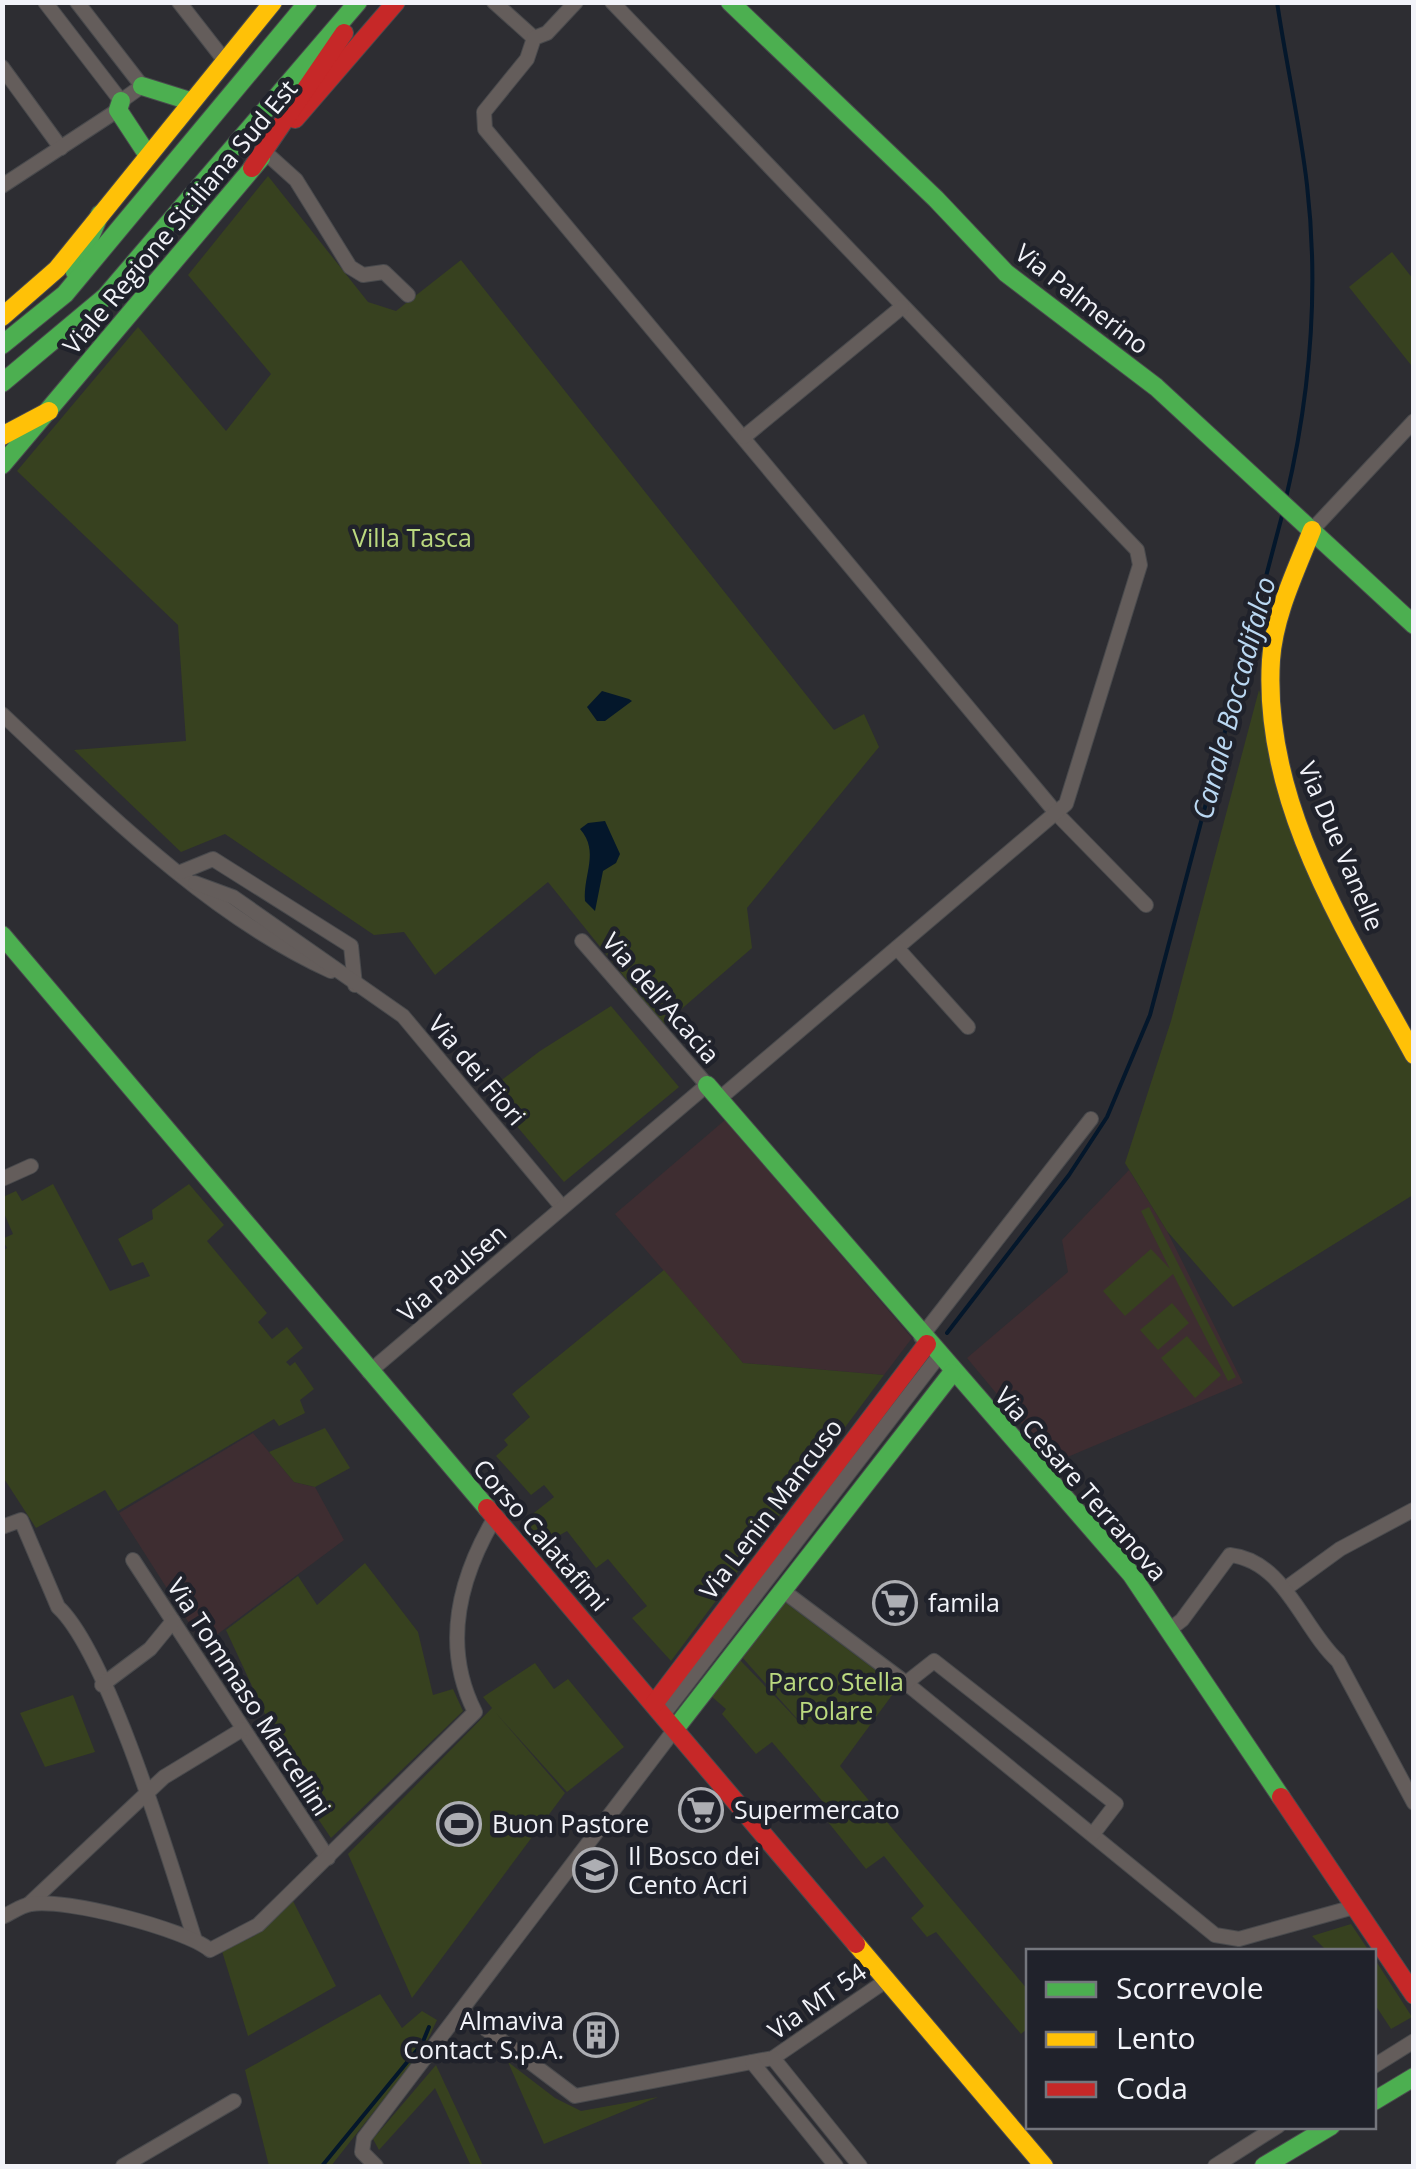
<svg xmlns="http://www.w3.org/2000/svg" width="1416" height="2169" viewBox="0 0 1416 2169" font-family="'Open Sans',sans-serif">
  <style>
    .education { fill: #3e2d31 }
    .green { fill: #37411f }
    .water { fill: #04172b }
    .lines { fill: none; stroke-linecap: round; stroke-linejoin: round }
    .stream { stroke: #04172b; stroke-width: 4 }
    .street-casing { stroke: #494a4d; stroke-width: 16 }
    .fast-casing { stroke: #494a4d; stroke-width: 20 }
    .slow-casing { stroke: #494a4d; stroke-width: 20 }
    .jam-casing { stroke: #494a4d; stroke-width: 20 }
    .street { stroke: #645d5b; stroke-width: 14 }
    .fast { stroke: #4caf50; stroke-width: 18 }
    .slow { stroke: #ffc107; stroke-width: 18 }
    .jam { stroke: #c62828; stroke-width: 18 }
    .labels { text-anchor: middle; stroke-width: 9; stroke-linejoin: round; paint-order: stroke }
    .street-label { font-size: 25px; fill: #f2f3f9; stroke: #20222b }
    .park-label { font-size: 25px; fill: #bbd97f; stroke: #20222b }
    .poi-label { font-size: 25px; fill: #f2f3f9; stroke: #20222b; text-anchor: start }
    .water-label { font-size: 28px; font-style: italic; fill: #bad8f2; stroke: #20222b }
  </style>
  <rect width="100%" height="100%" fill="#2d2d32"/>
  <g class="education">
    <polygon points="725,1120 912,1338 884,1375 743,1363 615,1214"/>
    <polygon points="1129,1170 1167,1231 1243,1383 1058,1461 1045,1452 967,1358 1068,1272 1062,1240"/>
    <polygon points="253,1433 294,1482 315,1487 344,1540 203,1645 119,1513"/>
  </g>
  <g class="green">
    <polygon points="268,176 368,302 396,311 461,260 834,730 864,714 879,747 747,908 752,948 663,1025 548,882 435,975 404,932 374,935 225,834 181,852 74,750 186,741 178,625 17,471 138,327 226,431 271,374 188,275"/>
    <polygon points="1392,252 1413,279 1411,365 1349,287"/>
    <polygon points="1259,690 1302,829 1413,1055 1413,1195 1233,1307 1167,1231 1125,1163 1171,1021"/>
    <polygon points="611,1006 679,1087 564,1182 487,1091 540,1051"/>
    <polygon points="53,1184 110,1291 150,1276 143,1262 132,1266 118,1239 153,1219 152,1210 189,1184 224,1225 207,1241 267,1313 258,1322 272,1339 287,1327 303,1348 286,1362 290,1366 295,1362 314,1389 300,1400 305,1413 279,1426 274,1419 118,1511 105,1490 36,1528 3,1477 2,1251 7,1248 2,1239 13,1234 3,1211 3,1197 16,1191 22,1201"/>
    <polygon points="1149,1207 1236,1377 1228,1381 1173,1274 1125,1316 1103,1291 1151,1249 1170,1269 1141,1211"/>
    <polygon points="664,1270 743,1363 884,1375 671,1661 632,1618 647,1606 608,1559 596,1568 567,1531 544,1544 525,1520 554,1497 544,1485 531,1495 496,1456 508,1445 504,1440 530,1417 512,1394"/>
    <polygon points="1172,1303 1189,1323 1158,1350 1140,1330"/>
    <polygon points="1187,1336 1221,1375 1195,1398 1161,1358"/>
    <polygon points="325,1428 350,1468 315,1487 294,1482 269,1452"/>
    <polygon points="365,1563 418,1632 433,1695 453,1689 463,1711 331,1838 261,1734 271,1727 226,1630 298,1576 317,1605"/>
    <polygon points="782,1600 898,1687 840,1766 1028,1990 1028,2028 1021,2034 936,1932 927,1937 911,1918 924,1906 884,1856 866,1869 828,1822 835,1816 772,1742 756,1754 722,1714 726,1709 711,1696 740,1660 808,1731 741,1656"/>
    <polygon points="535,1663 554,1689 568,1679 624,1747 567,1792 495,1712 565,1793 412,1998 348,1854 492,1708 483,1697"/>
    <polygon points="73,1695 95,1752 45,1767 20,1713"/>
    <polygon points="293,1901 336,1986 248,2036 222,1951 254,1936"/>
    <polygon points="1351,1924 1369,1951 1327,1951 1312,1936"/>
    <polygon points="1374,1958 1412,2017 1391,2029 1374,2003"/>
    <polygon points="380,1994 402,2028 422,2011 437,2020 424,2048 331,2166 269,2166 245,2070"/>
    <polygon points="508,2062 555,2098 581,2111 658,2097 544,2144"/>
    <polygon points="436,2065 483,2166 471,2166 435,2088 379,2150 373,2139"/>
  </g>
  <g class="water">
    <polygon points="602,691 629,699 632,701 605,721 597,721 587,707"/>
    <path d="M605 821 620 854 616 863 603 871 595 911 585 901C583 874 600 852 580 829L588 823Z"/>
  </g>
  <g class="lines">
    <g class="stream">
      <path d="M1277 2C1286 63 1300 124 1307 185 1319 289 1310 396 1286 498"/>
      <polyline points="947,1333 1069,1175 1107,1117 1150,1015 1283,512"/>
      <polyline points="322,2166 422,2044 429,2027"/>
    </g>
    <g class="street-casing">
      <g id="street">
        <polyline points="45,2 121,101 142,86 77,2"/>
        <polyline points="179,2 225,61"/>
        <polyline points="494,2 534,38"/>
        <polyline points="576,2 547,33 534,38 527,59 484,112 485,129 1057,814 1146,905"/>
        <polyline points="612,2 1137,550 1140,565 1066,804 719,1099"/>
        <polyline points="2,67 61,148"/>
        <polyline points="266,153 296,180 350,267 363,275 384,272 408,295"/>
        <polyline points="2,186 118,110"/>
        <polyline points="744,437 902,307"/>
        <polyline points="1312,530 1414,421"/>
        <path d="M2 714C99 805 209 916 331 971"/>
        <polyline points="181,872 213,859 351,946 355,985"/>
        <polyline points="195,883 233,897 403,1016 562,1207"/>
        <polyline points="897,948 968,1027"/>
        <polyline points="2,1179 31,1166"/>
        <polyline points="921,1337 1091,1119"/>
        <polyline points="369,1372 707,1085 582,941"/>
        <path d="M2 1527 21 1520 58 1607C108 1653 171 1865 194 1937"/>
        <polyline points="133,1560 328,1858"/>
        <polyline points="1285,1589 1340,1549 1413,1510"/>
        <polyline points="782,1590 906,1683 1215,1935 1239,1939 1354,1907"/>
        <path d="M1169 1630 1182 1620 1230 1555C1285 1561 1302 1628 1338 1661L1414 1803"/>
        <polyline points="906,1683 934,1661 1116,1804 1093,1834"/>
        <polyline points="102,1685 150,1649 173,1621"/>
        <polyline points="663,1715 938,1357"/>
        <polyline points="29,1904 164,1777 243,1729"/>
        <path d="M2 1917C11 1913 22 1905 31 1904 65 1898 185 1929 210 1950L258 1925 475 1712C442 1647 459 1579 494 1519"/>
        <polyline points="462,2011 575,2096 773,2058 887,1980"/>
        <polyline points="773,2058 860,2166"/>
        <polyline points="752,2062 836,2166"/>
        <polyline points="1374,2066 1414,2041"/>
        <polyline points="123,2166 234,2101"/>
        <polyline points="376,2166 362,2152 364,2138 675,1729"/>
        <polyline points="1215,2166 1278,2126"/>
      </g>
    </g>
    <g class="fast-casing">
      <g id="fast">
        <polyline points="730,2 936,199 1006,273 1156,387 1414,625"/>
        <polyline points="142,86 190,101"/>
        <polyline points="121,101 118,110 147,154"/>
        <polyline points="75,272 100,214"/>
        <polyline points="2,345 65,294 308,2"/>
        <polyline points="2,383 105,297 358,2"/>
        <polyline points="2,465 261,158"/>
        <polyline points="2,935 487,1508"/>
        <polyline points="707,1085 1131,1574 1281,1797"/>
        <polyline points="675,1729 952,1373"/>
        <polyline points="1374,2101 1414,2077"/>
        <polyline points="1264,2166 1331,2126"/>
      </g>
    </g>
    <g class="slow-casing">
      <g id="slow">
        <polyline points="2,317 57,269 273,2"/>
        <polyline points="2,436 49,411"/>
        <path d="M1312 530C1296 571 1274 615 1271 660 1262 804 1348 934 1414 1055"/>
        <polyline points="856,1944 1044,2166"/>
      </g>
    </g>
    <g class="jam-casing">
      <g id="jam">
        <polyline points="295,119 396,2"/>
        <polyline points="252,168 344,33"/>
        <polyline points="487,1508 856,1944"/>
        <polyline points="654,1704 927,1344"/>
        <polyline points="1281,1797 1414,1995"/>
      </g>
    </g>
    <use href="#street" class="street"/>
    <use href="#fast" class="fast"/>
    <use href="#slow" class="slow"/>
    <use href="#jam" class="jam"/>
  </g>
  <defs>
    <g id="supermarket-ring" transform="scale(2.25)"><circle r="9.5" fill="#20222b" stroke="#adaeb3" stroke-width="1.5"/><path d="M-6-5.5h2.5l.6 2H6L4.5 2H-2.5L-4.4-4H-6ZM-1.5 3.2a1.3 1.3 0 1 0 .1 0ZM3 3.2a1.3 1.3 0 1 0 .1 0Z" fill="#adaeb3"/></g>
    <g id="stadium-ring" transform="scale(2.25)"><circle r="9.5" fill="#20222b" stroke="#adaeb3" stroke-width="1.5"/><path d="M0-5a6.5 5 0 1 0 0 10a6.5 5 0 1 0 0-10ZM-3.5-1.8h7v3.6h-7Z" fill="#adaeb3"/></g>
    <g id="school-ring" transform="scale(2.25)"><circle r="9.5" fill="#20222b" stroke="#adaeb3" stroke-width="1.5"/><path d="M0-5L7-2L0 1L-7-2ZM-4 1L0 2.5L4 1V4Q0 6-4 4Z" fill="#adaeb3"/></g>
    <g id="building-ring" transform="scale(2.25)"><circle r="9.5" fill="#20222b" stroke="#adaeb3" stroke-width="1.5"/><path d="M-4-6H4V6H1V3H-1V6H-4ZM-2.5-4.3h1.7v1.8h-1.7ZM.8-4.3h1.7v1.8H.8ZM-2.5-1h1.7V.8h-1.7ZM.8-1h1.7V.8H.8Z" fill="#adaeb3"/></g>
  </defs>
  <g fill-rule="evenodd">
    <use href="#supermarket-ring" x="895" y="1603"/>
    <use href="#supermarket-ring" x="701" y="1810"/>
    <use href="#stadium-ring" x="459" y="1824"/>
    <use href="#school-ring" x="595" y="1870"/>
    <use href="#building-ring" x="596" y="2035"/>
  </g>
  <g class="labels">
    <g class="street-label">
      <text transform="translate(180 217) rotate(-50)" y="9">Viale Regione Siciliana Sud Est</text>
      <text transform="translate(1082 299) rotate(38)" y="9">Via Palmerino</text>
      <text transform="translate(1341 846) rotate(67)" y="9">Via Due Vanelle</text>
      <text transform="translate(661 998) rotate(49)" y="9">Via dell'Acacia</text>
      <text transform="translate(477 1070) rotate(50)" y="9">Via dei Fiori</text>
      <text transform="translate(452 1273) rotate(-41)" y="9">Via Paulsen</text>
      <text transform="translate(1081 1484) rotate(49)" y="9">Via Cesare Terranova</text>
      <text transform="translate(771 1509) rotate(-53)" y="9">Via Lenin Mancuso</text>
      <text transform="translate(541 1535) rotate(49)" y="9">Corso Calatafimi</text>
      <text transform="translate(249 1697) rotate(57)" y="9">Via Tommaso Marcellini</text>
      <text transform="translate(817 2001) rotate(-35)" y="9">Via MT 54</text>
    </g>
    <g class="park-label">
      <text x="412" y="547">Villa Tasca</text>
      <text x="836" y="1691">Parco Stella<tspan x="836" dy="29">Polare</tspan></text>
    </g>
    <g class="poi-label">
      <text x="928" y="1612">famila</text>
      <text x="734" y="1819">Supermercato</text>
      <text x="492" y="1833">Buon Pastore</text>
      <text x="628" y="1865">Il Bosco dei<tspan x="628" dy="29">Cento Acri</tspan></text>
      <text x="564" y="2030" text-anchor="end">Almaviva<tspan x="564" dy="29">Contact S.p.A.</tspan></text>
    </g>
    <g class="water-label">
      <text transform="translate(1234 698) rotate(-75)" y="10">Canale Boccadifalco</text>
    </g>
  </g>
  <rect width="1416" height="2169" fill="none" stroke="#f2f3f9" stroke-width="10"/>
  <rect x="1026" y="1949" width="350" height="180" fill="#20222b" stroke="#74767d" stroke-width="2.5"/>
  <rect x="1046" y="1982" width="50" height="15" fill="#4caf50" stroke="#74767d" stroke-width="2.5"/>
  <text x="1116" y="1999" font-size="30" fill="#f2f3f9">Scorrevole</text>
  <rect x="1046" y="2032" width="50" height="15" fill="#ffc107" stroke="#74767d" stroke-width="2.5"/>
  <text x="1116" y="2049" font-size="30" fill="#f2f3f9">Lento</text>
  <rect x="1046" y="2082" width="50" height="15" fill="#c62828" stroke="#74767d" stroke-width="2.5"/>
  <text x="1116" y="2099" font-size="30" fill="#f2f3f9">Coda</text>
</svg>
